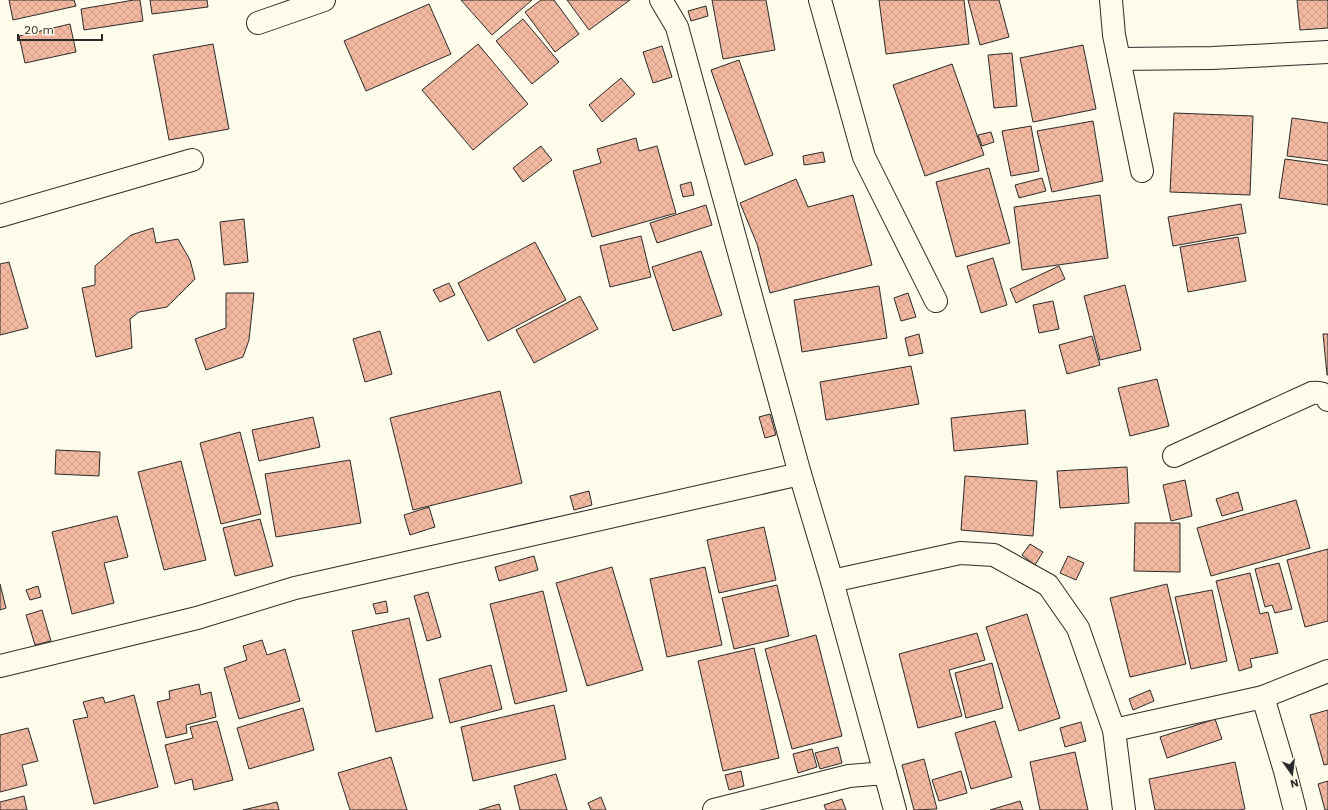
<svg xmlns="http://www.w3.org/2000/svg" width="1328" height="810" viewBox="0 0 1328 810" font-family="'Work Sans',sans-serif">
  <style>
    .building { fill: url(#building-cross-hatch); stroke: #2b2b2b }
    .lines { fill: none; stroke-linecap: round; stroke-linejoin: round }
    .minor-casing { stroke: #2b2b2b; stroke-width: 24 }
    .minor { stroke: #fdfbea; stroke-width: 22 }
  </style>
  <defs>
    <pattern id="building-cross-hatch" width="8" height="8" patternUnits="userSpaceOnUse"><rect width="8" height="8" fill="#f2b8a0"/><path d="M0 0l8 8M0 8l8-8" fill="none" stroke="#d09e8a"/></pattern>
  </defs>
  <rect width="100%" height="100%" fill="#fdfbea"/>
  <g class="building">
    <polygon points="9,0 74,0 76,6 13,20"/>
    <polygon points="134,0 140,0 143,21 84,30 81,9"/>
    <polygon points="150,0 207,0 208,7 152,14"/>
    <polygon points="461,0 532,0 492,35"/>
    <polygon points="541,0 554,0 579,34 555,52 525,12"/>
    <polygon points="567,0 630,0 589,30"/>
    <polygon points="712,0 766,0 775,50 723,59"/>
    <polygon points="879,0 964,0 969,44 886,54"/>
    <polygon points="968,0 999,0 1009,37 980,45"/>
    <polygon points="1297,0 1328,0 1328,28 1300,30"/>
    <polygon points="429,4 451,54 366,91 344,41"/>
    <polygon points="706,6 708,16 691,21 688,11"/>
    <polygon points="523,19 559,62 532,84 496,41"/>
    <polygon points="70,24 76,52 25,63 19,36"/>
    <polygon points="213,44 229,129 169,140 153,55"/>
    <polygon points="478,44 528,104 473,150 422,90"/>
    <polygon points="1083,45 1096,109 1033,122 1020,58"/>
    <polygon points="662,46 672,77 653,83 643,52"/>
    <polygon points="1012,53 1017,106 994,108 988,55"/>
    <polygon points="739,60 773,155 745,165 711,70"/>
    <polygon points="952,64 984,155 925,176 893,85"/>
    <polygon points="621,78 635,94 602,122 589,105"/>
    <polygon points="1174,113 1253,116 1250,195 1170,192"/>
    <polygon points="1292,118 1328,123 1328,161 1287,156"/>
    <polygon points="1093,121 1103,181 1052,192 1037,131"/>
    <polygon points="1031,126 1039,171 1011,176 1002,131"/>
    <polygon points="991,132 994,142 982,146 978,135"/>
    <polygon points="636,138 639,151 657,146 676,213 592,237 573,171 601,163 597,149"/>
    <polygon points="541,146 552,160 523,182 513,168"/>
    <polygon points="823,152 825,162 804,165 803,156"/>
    <polygon points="1285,159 1328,165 1328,205 1279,198"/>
    <polygon points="989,168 1010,243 956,257 936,182"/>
    <polygon points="1042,178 1046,191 1019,198 1015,185"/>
    <polygon points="796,179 808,207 853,195 872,265 770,293 757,244 740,203"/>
    <polygon points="691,182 694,195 683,197 680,185"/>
    <polygon points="1100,195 1108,258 1022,270 1014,207"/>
    <polygon points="1241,204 1246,233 1173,246 1168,217"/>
    <polygon points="706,205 712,225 657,243 650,223"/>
    <polygon points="244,219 248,262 224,265 220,222"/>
    <polygon points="153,228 156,243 178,239 190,260 195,279 167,307 139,312 130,319 132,348 96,357 82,288 95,285 95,266 131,235"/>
    <polygon points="641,236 651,277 610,287 600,246"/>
    <polygon points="1238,237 1246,281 1188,292 1180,247"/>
    <polygon points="535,242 566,300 488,341 458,283"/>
    <polygon points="701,251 722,315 673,331 652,267"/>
    <polygon points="993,258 1007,305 981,313 967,266"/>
    <polygon points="9,262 28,328 0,335 0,264"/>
    <polygon points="1059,266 1065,279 1016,303 1010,289"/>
    <polygon points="449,283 455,295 440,302 433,290"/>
    <polygon points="1125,285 1141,350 1100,360 1084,296"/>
    <polygon points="879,286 887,338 802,352 794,300"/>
    <polygon points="226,293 254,293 249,340 243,357 206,370 195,339 226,328"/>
    <polygon points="908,293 916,317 901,321 894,298"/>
    <polygon points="580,296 598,329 534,363 516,330"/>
    <polygon points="1053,301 1059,329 1039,333 1033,305"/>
    <polygon points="380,331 392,374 365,382 353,339"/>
    <polygon points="919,334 923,353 909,356 905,338"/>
    <polygon points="1323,334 1328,334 1328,375 1327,375"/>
    <polygon points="1092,336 1100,365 1067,374 1059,345"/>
    <polygon points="911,366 919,404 826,420 820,382"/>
    <polygon points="1157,379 1169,426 1130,436 1118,388"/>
    <polygon points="500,391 522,483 413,510 390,418"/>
    <polygon points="1025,410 1028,444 954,451 951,418"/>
    <polygon points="770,414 776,435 765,438 759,417"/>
    <polygon points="313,417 320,447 259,461 252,430"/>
    <polygon points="240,432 261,514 221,524 200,443"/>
    <polygon points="56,450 100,452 99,476 55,474"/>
    <polygon points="350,460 361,523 276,537 265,474"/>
    <polygon points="181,461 206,560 164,570 138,472"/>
    <polygon points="1127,467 1129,503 1060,508 1057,471"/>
    <polygon points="965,476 1037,481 1033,536 961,530"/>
    <polygon points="1185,480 1192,516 1171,521 1163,485"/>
    <polygon points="589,491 592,505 574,510 570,496"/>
    <polygon points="1238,492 1243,510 1222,516 1216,499"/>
    <polygon points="1296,500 1310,548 1211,576 1197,528"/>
    <polygon points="429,507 435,527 410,535 404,515"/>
    <polygon points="117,516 128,557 104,563 114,603 72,614 52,532"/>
    <polygon points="260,519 273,566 235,576 223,528"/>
    <polygon points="1135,523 1180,523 1180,572 1134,571"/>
    <polygon points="764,527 776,580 719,593 707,540"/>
    <polygon points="1030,544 1043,552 1035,565 1022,555"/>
    <polygon points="1328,549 1328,621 1305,627 1287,560"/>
    <polygon points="534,556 538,570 499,581 495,567"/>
    <polygon points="1068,556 1084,563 1076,580 1060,573"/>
    <polygon points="1279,563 1292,609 1275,613 1272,605 1265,607 1255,569"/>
    <polygon points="612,567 643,670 587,686 556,583"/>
    <polygon points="705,567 722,645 667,657 650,579"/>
    <polygon points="1250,573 1260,614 1268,612 1278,653 1250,659 1252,667 1239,671 1216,581"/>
    <polygon points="0,584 6,608 0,610"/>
    <polygon points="1167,584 1186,664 1130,677 1110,598"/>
    <polygon points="777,585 789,636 734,649 722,598"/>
    <polygon points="38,586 41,597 30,600 26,590"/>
    <polygon points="1212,590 1227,661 1191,669 1175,597"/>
    <polygon points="543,591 567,691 515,704 490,604"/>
    <polygon points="428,592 441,637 427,641 414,596"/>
    <polygon points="386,601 388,612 376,614 373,604"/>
    <polygon points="42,610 51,641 35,645 26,615"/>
    <polygon points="1027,614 1060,718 1019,731 986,627"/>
    <polygon points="409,618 433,718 376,732 352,631"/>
    <polygon points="977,633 985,660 949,670 962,716 918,728 899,654"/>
    <polygon points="816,635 842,736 792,749 765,649"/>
    <polygon points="262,640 267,655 285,649 300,701 239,719 224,668 247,660 243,646"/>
    <polygon points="754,648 779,758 723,771 698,661"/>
    <polygon points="992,663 1003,708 966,718 955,673"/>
    <polygon points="491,665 502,709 450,723 439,679"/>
    <polygon points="199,684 201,695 211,692 216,717 186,725 187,733 166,738 157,702 170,699 169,691"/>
    <polygon points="1150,690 1154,701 1133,710 1129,699"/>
    <polygon points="134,695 158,787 94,804 73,720 88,717 83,702 103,697 105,703"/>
    <polygon points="554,705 566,759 473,781 461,727"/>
    <polygon points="303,708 314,750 249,769 237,728"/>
    <polygon points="1328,710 1328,764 1324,765 1310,715"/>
    <polygon points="1215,719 1222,739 1167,758 1160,737"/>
    <polygon points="217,721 233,780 194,790 192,779 175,784 165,745 193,738 190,727"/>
    <polygon points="995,721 1012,777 971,789 955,733"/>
    <polygon points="1081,722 1086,741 1065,747 1060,728"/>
    <polygon points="28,728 38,761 22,765 27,785 0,792 0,735"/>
    <polygon points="838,747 842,763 820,769 815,753"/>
    <polygon points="812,749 817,767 798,773 793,754"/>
    <polygon points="1075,752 1088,810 1040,810 1030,762"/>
    <polygon points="391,757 407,810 350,810 338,773"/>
    <polygon points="924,759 937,809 914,810 902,765"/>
    <polygon points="1235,762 1245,809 1239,810 1155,810 1149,779"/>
    <polygon points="741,771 744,786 729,790 725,775"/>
    <polygon points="961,771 967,793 939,801 932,780"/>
    <polygon points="556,774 567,810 520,810 514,786"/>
    <polygon points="1328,781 1328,810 1325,810 1318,784"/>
    <polygon points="24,796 27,810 0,810 0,802"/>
    <polygon points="601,797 606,810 591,810 588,803"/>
    <polygon points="842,799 846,810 826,810 824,805"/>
    <polygon points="1020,801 1023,810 990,810"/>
    <polygon points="277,802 279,810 243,810"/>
    <polygon points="499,804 501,810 479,810"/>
  </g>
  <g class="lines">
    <g class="minor-casing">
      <g id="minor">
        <polyline points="661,0 677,27 800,474 832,581 885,773"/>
        <polyline points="820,0 864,157 936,301"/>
        <polyline points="1111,0 1114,35 1142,171"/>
        <polyline points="258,23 324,0"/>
        <polyline points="1119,59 1212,58 1328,52"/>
        <polyline points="0,216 192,160"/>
        <path d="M1174 456 1312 393C1320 392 1324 393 1328 400"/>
        <polyline points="832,581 960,553 994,555 1048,585 1078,628 1114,730 1124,810"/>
        <polyline points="0,666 197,618 295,588 800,474"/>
        <polyline points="1263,697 1285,771 1295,810"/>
        <polyline points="1114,730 1263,697 1328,671"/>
        <polyline points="714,810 849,776 885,773 895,810"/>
      </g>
    </g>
    <use href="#minor" class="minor"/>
  </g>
  <g transform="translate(1292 774) rotate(166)" stroke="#fdfbea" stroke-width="3" paint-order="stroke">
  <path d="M0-3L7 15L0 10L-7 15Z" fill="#2b2b2b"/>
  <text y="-6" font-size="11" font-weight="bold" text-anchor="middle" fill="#2b2b2b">N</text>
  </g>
  <path d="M18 34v6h84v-6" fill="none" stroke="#2b2b2b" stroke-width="2"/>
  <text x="24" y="34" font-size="12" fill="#2b2b2b" stroke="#fdfbea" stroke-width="3" paint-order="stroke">20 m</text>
</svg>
